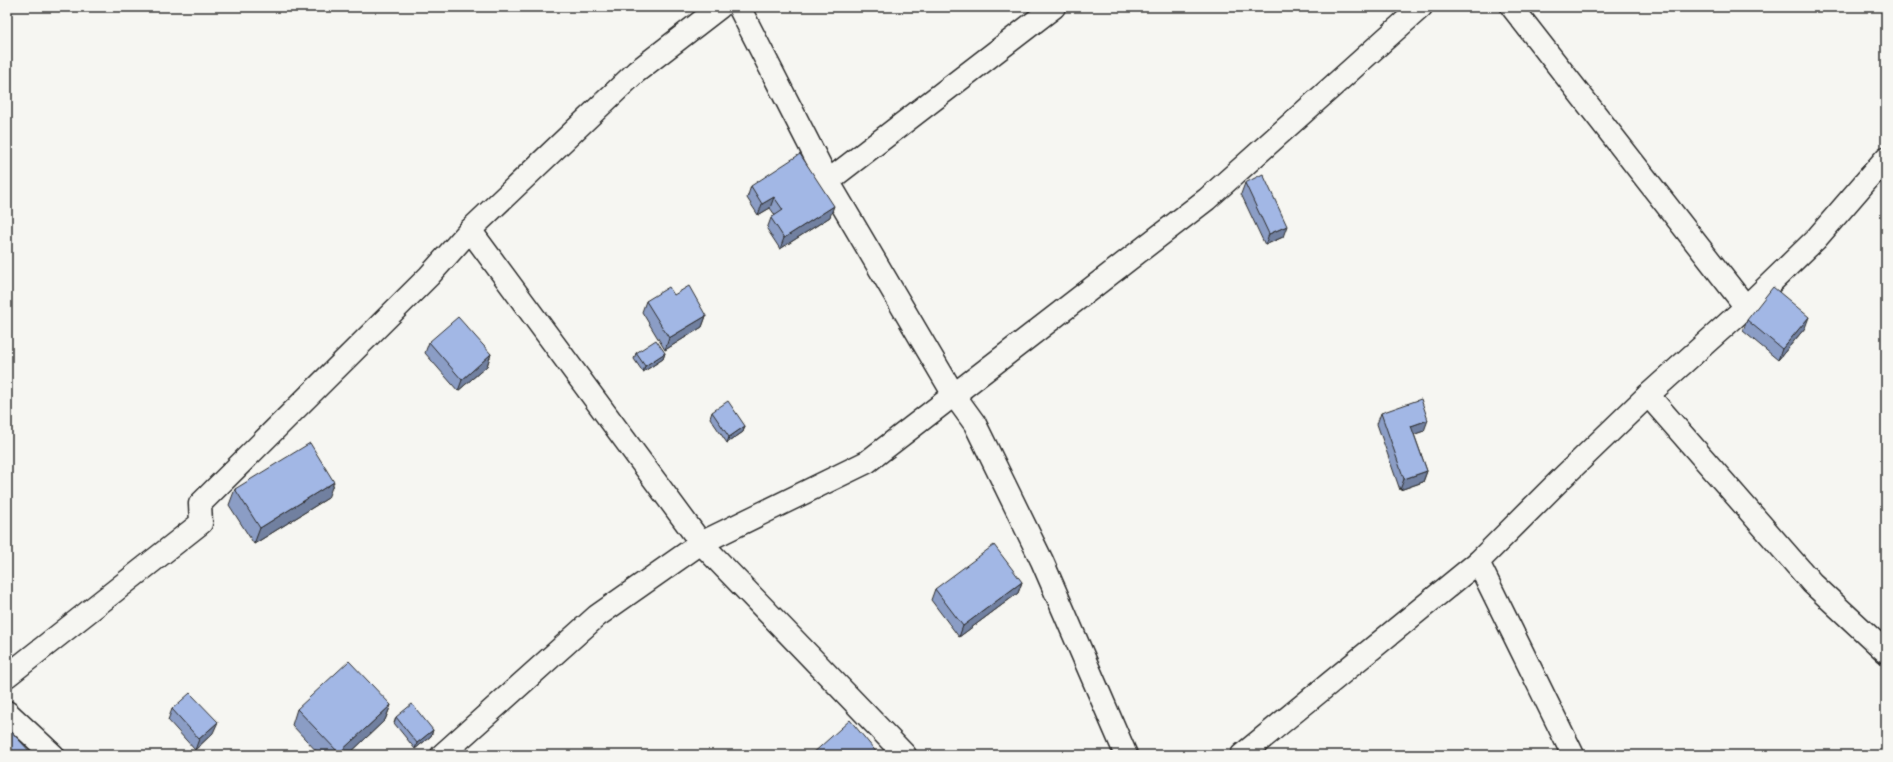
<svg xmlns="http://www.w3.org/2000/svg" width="1893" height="762" viewBox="0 0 1893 762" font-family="'Shantell Sans',sans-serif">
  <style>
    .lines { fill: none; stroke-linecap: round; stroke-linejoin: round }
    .minor-casing { stroke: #2b2b2b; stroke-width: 25 }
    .minor { stroke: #f6f6f2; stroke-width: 22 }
    .wall { fill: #8b9dc5; stroke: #2b2b2b }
    .shaded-wall { fill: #7180a0; stroke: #2b2b2b }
    .building { fill: #a2b7e5; stroke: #2b2b2b }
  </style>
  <rect width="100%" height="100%" fill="#f6f6f2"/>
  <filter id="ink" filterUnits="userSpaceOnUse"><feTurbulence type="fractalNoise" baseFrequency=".025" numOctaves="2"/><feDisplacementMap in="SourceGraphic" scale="8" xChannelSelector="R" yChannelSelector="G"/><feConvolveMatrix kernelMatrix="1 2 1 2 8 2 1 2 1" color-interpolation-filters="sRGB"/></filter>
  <g filter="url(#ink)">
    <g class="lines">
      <g class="minor-casing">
        <g id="minor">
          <polyline points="739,7 828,181 954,395 975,424 1042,561 1126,755"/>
          <polyline points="1512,7 1746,307"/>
          <polyline points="828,181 1054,7"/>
          <polyline points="470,230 701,543 905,755"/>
          <polyline points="1648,395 1812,583 1886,652"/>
          <polyline points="1478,562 1573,755"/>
          <polyline points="7,676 201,523 200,504 429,276 470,230 636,72 720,7"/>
          <polyline points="7,712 53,755"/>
          <polyline points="442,755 597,616 701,543 867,462 1207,199 1421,7"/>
          <polyline points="1242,755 1478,562 1561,479 1648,395 1746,307 1816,239 1886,158"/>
        </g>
      </g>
      <use href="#minor" class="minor"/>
    </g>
    <g class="wall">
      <polygon points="1245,183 1283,237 1265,245 1241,194"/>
      <polygon points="751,186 830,217 780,249 767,229 771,218 775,215 770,208 758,215 747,198"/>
      <polygon points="674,295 706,316 702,327 665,350 642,312 646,301"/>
      <polygon points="1747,320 1805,328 1778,360 1743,331"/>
      <polygon points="429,342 491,354 487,366 458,391 425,353"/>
      <polygon points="636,353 665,353 663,359 643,372 634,359"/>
      <polygon points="712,412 745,426 743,432 727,443 710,418"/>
      <polygon points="1381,413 1424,431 1414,434 1427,471 1423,482 1400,490 1377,424"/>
      <polygon points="235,489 328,498 254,544 229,505"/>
      <polygon points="1022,582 1018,593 959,637 931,600 935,589"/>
      <polygon points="391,705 385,720 348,755 320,755 292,725 297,709"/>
      <polygon points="172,709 213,733 195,750 168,720"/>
      <polygon points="396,717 433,730 431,736 415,749 394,723"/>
    </g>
    <g class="shaded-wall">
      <polygon points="774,197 770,208 758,215 762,204"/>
      <polygon points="834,206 830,217 780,249 784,238"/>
      <polygon points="1287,226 1283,237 1265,245 1269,234"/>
      <polygon points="706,316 702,327 665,350 669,338"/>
      <polygon points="1809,317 1805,328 1778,360 1782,349"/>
      <polygon points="665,353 663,359 643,372 645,366"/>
      <polygon points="491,354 487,366 458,391 462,380"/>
      <polygon points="1428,420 1424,431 1407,437 1411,426"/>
      <polygon points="745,426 743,432 727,443 729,437"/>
      <polygon points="1427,471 1423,482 1400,490 1404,479"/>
      <polygon points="334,482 328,498 254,544 260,528"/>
      <polygon points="1022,582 1018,593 959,637 963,626"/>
      <polygon points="391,705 385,720 348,755 338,755 339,753"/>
      <polygon points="218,722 213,733 195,750 199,739"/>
      <polygon points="433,730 431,736 415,749 417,743"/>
    </g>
    <g class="building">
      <polygon points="800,154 834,206 784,238 771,218 783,210 774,197 762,204 751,186"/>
      <polygon points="1263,174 1287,226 1269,234 1245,183"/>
      <polygon points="689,286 706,316 669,338 646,301 669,287 674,295"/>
      <polygon points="1773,287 1809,317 1782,349 1747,320"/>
      <polygon points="458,317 491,354 462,380 429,342"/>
      <polygon points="656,340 665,353 645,366 636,353"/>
      <polygon points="1421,399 1428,420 1411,426 1427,471 1404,479 1381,413"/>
      <polygon points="728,401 745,426 729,437 712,412"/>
      <polygon points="310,443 334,482 260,528 235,489"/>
      <polygon points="994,545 1022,582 963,626 935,589"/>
      <polygon points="349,661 391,705 339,753 297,709"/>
      <polygon points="190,693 218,722 199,739 172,709"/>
      <polygon points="412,704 433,730 417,743 396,717"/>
      <polygon points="850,720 878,754 877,755 811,755"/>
      <polygon points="7,727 33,755 7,755"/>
    </g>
  </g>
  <rect width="1893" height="762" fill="none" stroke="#f6f6f2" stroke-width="24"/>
  <rect x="12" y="12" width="1869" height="738" fill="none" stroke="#2b2b2b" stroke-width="1.5" filter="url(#ink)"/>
</svg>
